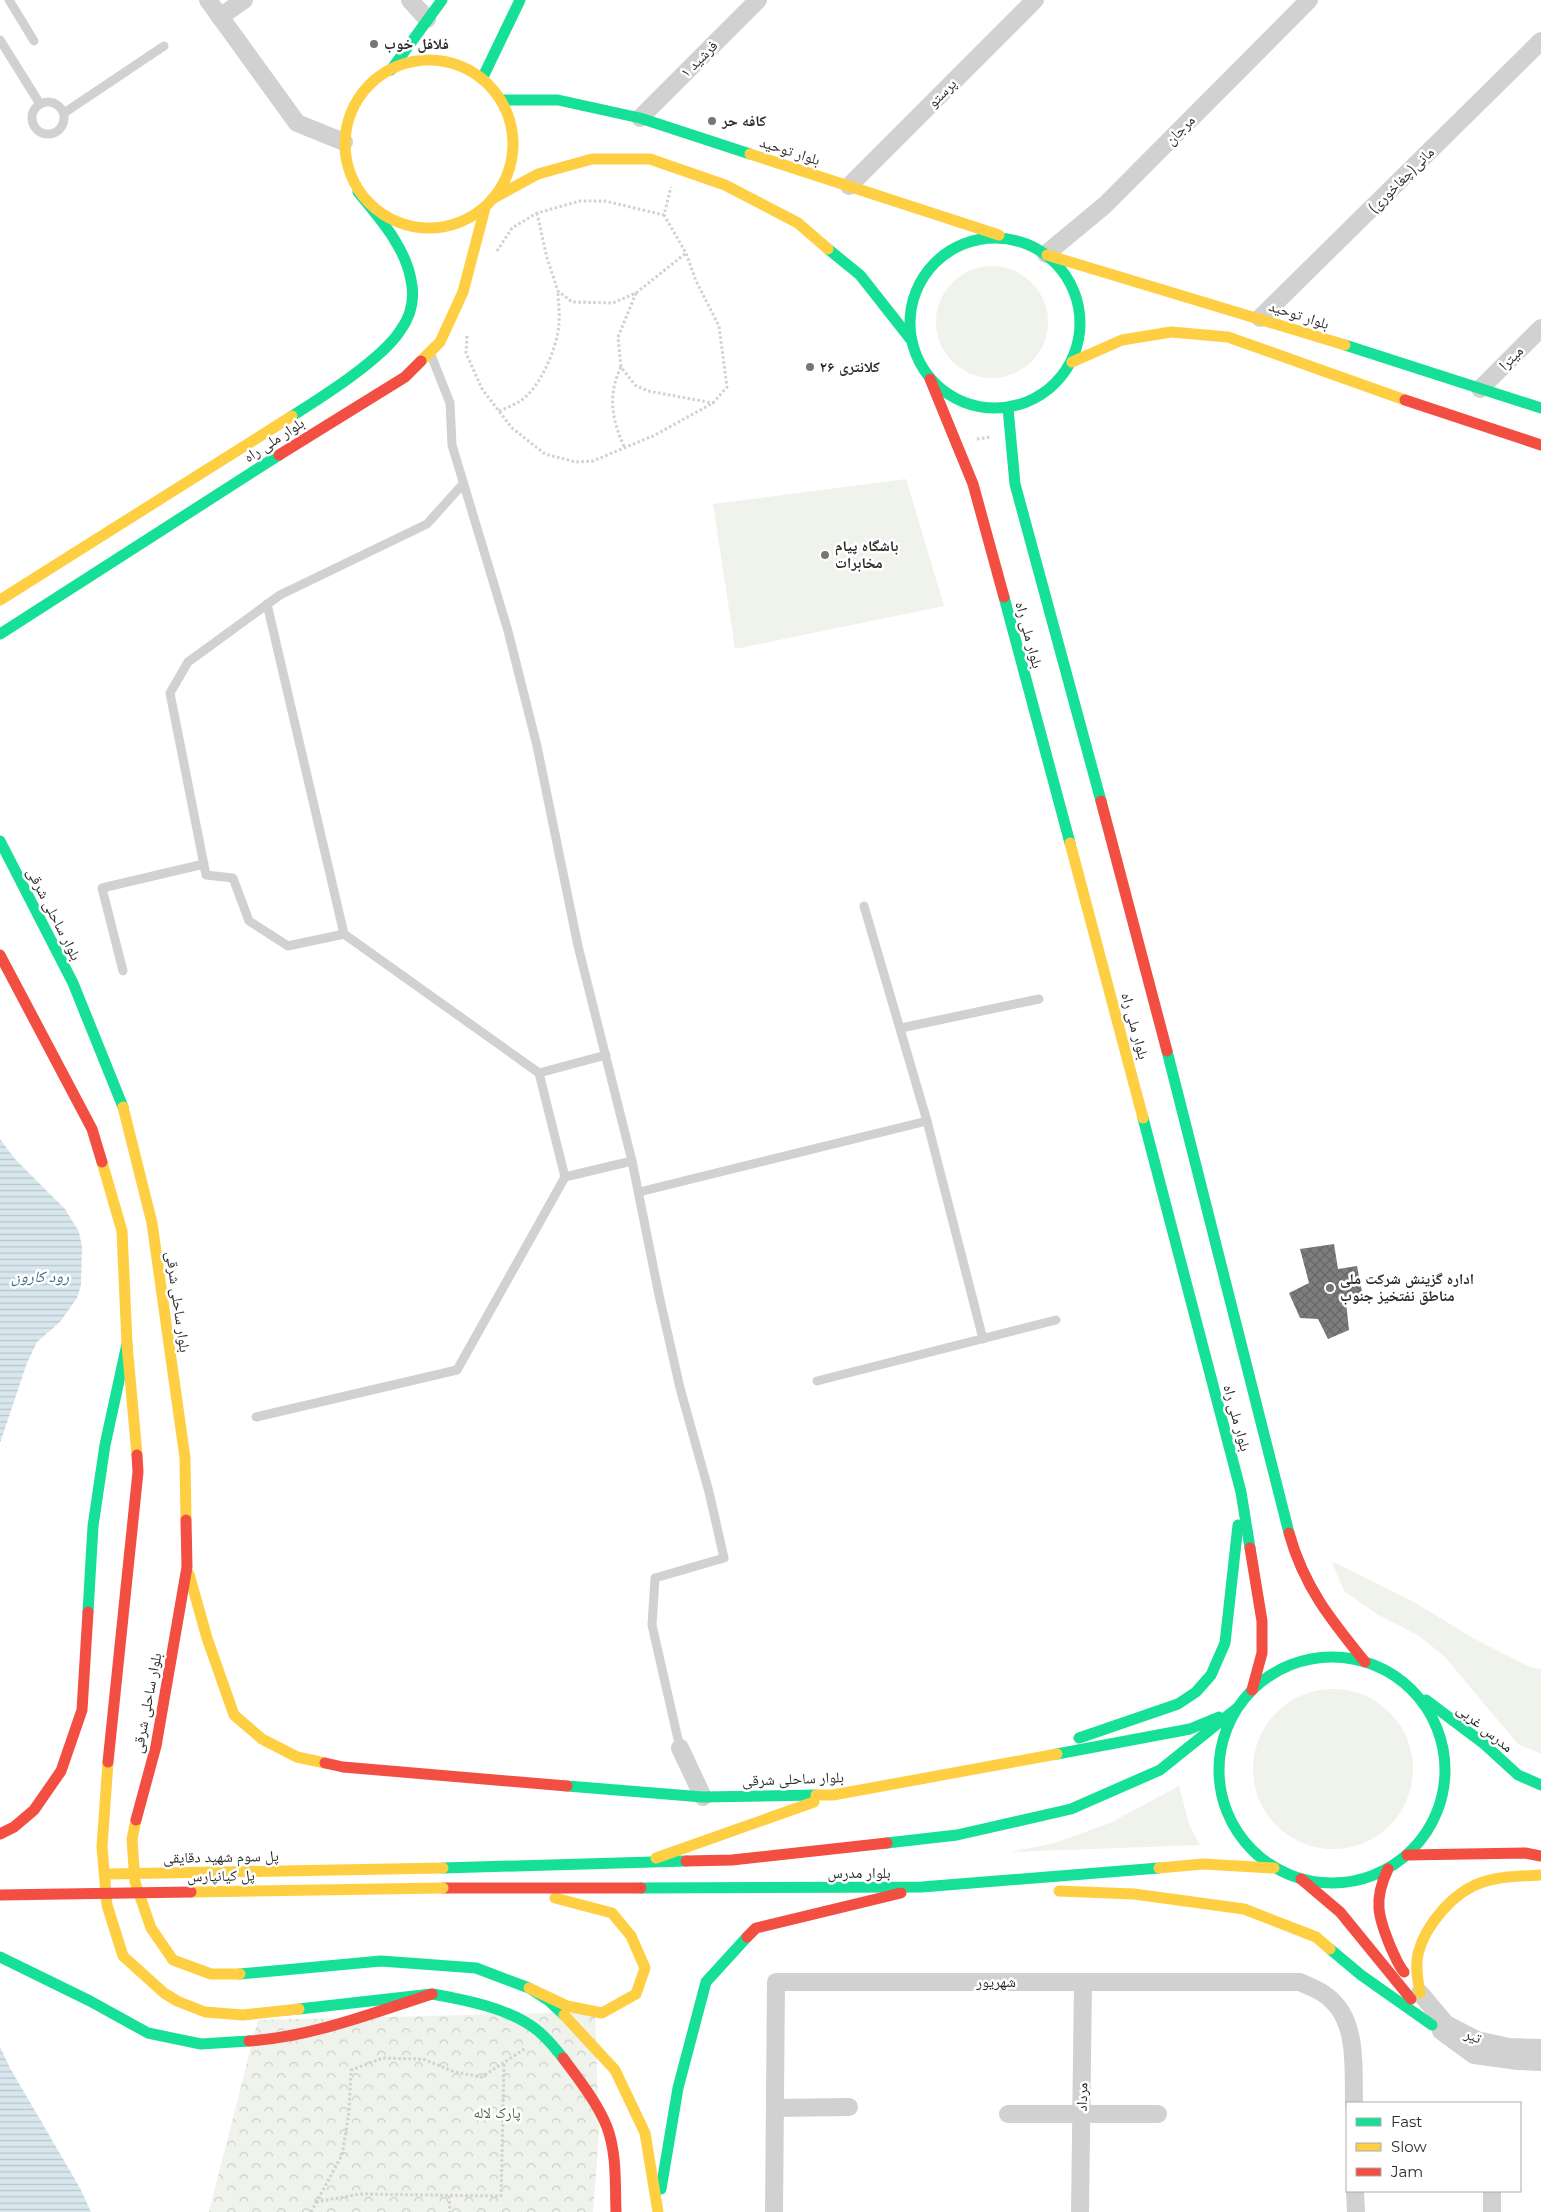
<svg xmlns="http://www.w3.org/2000/svg" width="1541" height="2212" viewBox="0 0 1541 2212" font-family="Montserrat,'Noto Naskh Arabic',sans-serif">
  <style>
    .green { fill: #eff3eb }
    .forest { fill: url(#forest-crowns) }
    .water { fill: url(#water-rules) }
    .building { fill: url(#building-cross-hatch) }
    .lines { fill: none; stroke-linecap: round; stroke-linejoin: round }
    .path { stroke: #d1d1d1; stroke-width: 3; stroke-dasharray: 2.5 2.5; stroke-linecap: butt }
    .lane { stroke: #d1d1d1; stroke-width: 9 }
    .street { stroke: #d1d1d1; stroke-width: 18 }
    .fast { stroke: #16e098; stroke-width: 11 }
    .slow { stroke: #ffcf43; stroke-width: 11 }
    .jam { stroke: #f24e42; stroke-width: 11 }
    .slow-bridge { stroke: #ffcf43; stroke-width: 11 }
    .jam-bridge { stroke: #f24e42; stroke-width: 11 }
    .poi-dot { fill: #767676; stroke: #fff; stroke-width: 2 }
    .labels { text-anchor: middle; stroke-width: 5; stroke-linejoin: round; paint-order: stroke }
    .poi-label { font-size: 15px; font-weight: bold; fill: #2c2c2c; stroke: #fff; text-anchor: start }
    .street-label { font-size: 15px; fill: #2c2c2c; stroke: #fff }
    .park-label { font-size: 15px; fill: #4f643e; stroke: #fff }
    .water-label { font-size: 16px; font-style: italic; fill: #416c87; stroke: #fff }
  </style>
  <defs>
    <pattern id="forest-crowns" width="20" height="18" patternUnits="userSpaceOnUse" patternTransform="scale(1.25)"><rect width="20" height="18" fill="#eff3eb"/><path d="M2 6a3 3 0 1 1 6 0M12 15a3 3 0 1 1 6 0" fill="none" stroke="#cdd0ca"/></pattern>
    <pattern id="water-rules" width="6" height="5" patternUnits="userSpaceOnUse" patternTransform="scale(1.25)"><rect width="6" height="5" fill="#d8e6ee"/><path d="M0 2.5h6" fill="none" stroke="#bac5cc"/></pattern>
    <pattern id="building-cross-hatch" width="8" height="8" patternUnits="userSpaceOnUse" patternTransform="scale(1.25)"><rect width="8" height="8" fill="#7d7d7d"/><path d="M0 0l8 8M0 8l8-8" fill="none" stroke="#676767"/></pattern>
  </defs>
  <rect width="100%" height="100%" fill="#fff"/>
  <g class="green">
    <circle cx="992" cy="322" r="56"/>
    <polygon points="906,479 944,606 735,649 713,504"/>
    <polygon points="1331,1561 1414,1602 1471,1637 1530,1667 1541,1669 1541,1754 1518,1744 1444,1656 1419,1636 1377,1614 1345,1592"/>
    <circle cx="1333" cy="1769" r="80"/>
    <polygon points="1179,1786 1189,1824 1200,1845 1010,1852 1055,1843 1110,1823"/>
  </g>
  <polygon class="forest" points="595,2012 599,2135 593,2212 209,2212 258,2020"/>
  <g class="water">
    <polygon points="0,1139 15,1159 65,1209 79,1232 82,1247 81,1285 77,1298 60,1322 37,1342 27,1363 0,1443"/>
    <polygon points="0,2047 10,2068 80,2188 91,2212 0,2212"/>
  </g>
  <polygon class="building" points="1334,1244 1338,1269 1357,1266 1364,1302 1346,1302 1349,1330 1328,1339 1318,1319 1300,1318 1289,1293 1309,1283 1300,1249"/>
  <g class="lines">
    <g class="path">
      <polyline points="537,213 547,258 558,291 572,302 613,303 636,293 686,253"/>
      <polyline points="497,251 512,228 537,213 580,201 605,201 664,215 671,187"/>
      <polyline points="636,293 618,337 621,367 635,385 648,391 713,403"/>
      <polyline points="467,336 466,353 482,389 512,428 545,454 576,462 593,461 655,435 713,403 727,387 719,326 696,281 686,253 664,215"/>
      <path d="M621 367C607 396 612 420 625 449"/>
      <path d="M499 411C506 408 514 405 520 401 540 389 558 346 559 323 560 312 558 302 558 291"/>
      <polyline points="977,439 991,437"/>
      <polyline points="449,2196 450,2212"/>
      <polyline points="316,2202 360,2194 501,2196 504,2064"/>
      <polyline points="311,2212 342,2155 349,2112 351,2070 383,2058 423,2059 455,2072 482,2077 526,2048"/>
    </g>
    <g class="lane">
      <polyline points="9,0 34,41"/>
      <polyline points="0,40 40,104"/>
      <circle cx="48" cy="118" r="16"/>
      <polyline points="64,113 164,46"/>
      <polyline points="431,355 450,403 452,445 508,631 537,746 578,946 632,1161 659,1295 680,1388 709,1492 724,1558 655,1578 652,1625 680,1748"/>
      <polyline points="864,906 927,1121 983,1339"/>
      <polyline points="344,934 288,946 249,921 233,878 206,875 170,693 188,662 280,595 427,524 463,484"/>
      <polyline points="123,971 102,888 204,864"/>
      <polyline points="901,1028 1039,999"/>
      <polyline points="539,1073 606,1055"/>
      <polyline points="565,1177 632,1161"/>
      <polyline points="639,1192 927,1121"/>
      <polyline points="817,1381 1056,1320"/>
      <polyline points="256,1417 457,1370 565,1177 539,1073 344,934 267,604"/>
    </g>
    <g class="street">
      <polyline points="208,0 297,123 344,142"/>
      <polyline points="410,0 427,19"/>
      <polyline points="220,17 244,0"/>
      <polyline points="640,118 758,0"/>
      <polyline points="849,186 1035,0"/>
      <polyline points="1046,254 1105,205 1309,0"/>
      <polyline points="1260,318 1541,41"/>
      <polyline points="1480,389 1541,328"/>
      <polyline points="680,1748 703,1797"/>
      <polyline points="1420,1993 1446,2024 1477,2040 1509,2047 1541,2048"/>
      <polyline points="1441,2031 1474,2055 1518,2061 1541,2062"/>
      <polyline points="775,2108 849,2107"/>
      <polyline points="1008,2114 1158,2114"/>
      <polyline points="1355,2191 1356,2212"/>
      <path d="M774 2212 776 1982H1300C1308 1986 1317 1989 1324 1994 1359 2017 1353 2067 1354 2103"/>
      <polyline points="1080,2212 1083,1982"/>
      <polyline points="1492,2212 1492,2191"/>
    </g>
    <g class="fast">
      <polyline points="391,70 442,0"/>
      <polyline points="482,79 520,0"/>
      <polyline points="501,100 558,100 640,118 750,154"/>
      <circle cx="995" cy="323" r="85"/>
      <polyline points="828,249 860,275 912,341"/>
      <polyline points="1345,345 1541,408"/>
      <polyline points="1008,408 1015,484 1101,801"/>
      <path d="M292 416C322 397 381 360 400 331 411 316 415 298 411 280 405 246 379 218 358 192"/>
      <polyline points="1004,597 1070,843"/>
      <polyline points="0,634 279,455"/>
      <polyline points="0,841 73,983 123,1107"/>
      <polyline points="1167,1051 1289,1533"/>
      <polyline points="1143,1118 1241,1492 1250,1548"/>
      <polyline points="88,1612 93,1526 105,1445 127,1344"/>
      <circle cx="1332" cy="1770" r="113"/>
      <polyline points="1426,1700 1483,1743 1518,1775 1541,1785"/>
      <polyline points="1079,1738 1178,1704 1196,1692 1211,1675 1225,1643 1238,1525"/>
      <polyline points="1057,1754 1190,1729 1219,1717"/>
      <polyline points="567,1786 703,1797 816,1795"/>
      <polyline points="887,1843 957,1835 1071,1809 1160,1770 1236,1709"/>
      <polyline points="443,1868 686,1861"/>
      <polyline points="641,1888 922,1887 1159,1868"/>
      <polyline points="1330,1949 1361,1975 1432,2025"/>
      <polyline points="0,1957 90,2001 148,2033 201,2044 249,2041"/>
      <polyline points="240,1974 381,1961 476,1968 529,1988 549,2001 564,2015"/>
      <path d="M299 2009 432 1994C466 2000 509 2008 537 2030 547 2038 555 2048 563 2058"/>
      <polyline points="661,2189 678,2088 706,1982 747,1937"/>
    </g>
    <g class="slow">
      <circle cx="429" cy="144" r="84"/>
      <polyline points="750,154 999,235"/>
      <polyline points="492,199 538,174 592,159 650,159 725,185 798,223 828,249"/>
      <polyline points="1047,255 1345,345"/>
      <polyline points="421,361 440,342 463,292 485,208"/>
      <polyline points="1072,362 1122,340 1171,332 1228,337 1405,400"/>
      <polyline points="0,600 292,416"/>
      <polyline points="1070,843 1143,1118"/>
      <polyline points="123,1107 152,1223 185,1458 186,1520"/>
      <polyline points="102,1162 122,1231 127,1344 137,1455"/>
      <polyline points="189,1574 207,1638 234,1715 262,1739 297,1757 325,1763"/>
      <polyline points="108,1762 102,1847 107,1905 123,1956 164,1993 177,2001 205,2012 243,2015 299,2009"/>
      <polyline points="816,1795 833,1795 1057,1754"/>
      <polyline points="136,1820 132,1839 135,1882 151,1928 173,1960 211,1974 240,1974"/>
      <polyline points="656,1858 814,1802"/>
      <polyline points="1159,1868 1203,1864 1274,1868"/>
      <polyline points="1059,1891 1134,1894 1244,1909 1316,1937 1330,1949"/>
      <polyline points="529,1988 567,2006 602,2013 636,1994 645,1968 631,1936 612,1913 555,1898"/>
      <path d="M1420 1993C1418 1981 1415 1967 1418 1954 1425 1925 1454 1891 1483 1882 1502 1876 1522 1876 1541 1875"/>
      <polyline points="564,2015 615,2070 645,2133 658,2212"/>
    </g>
    <g class="jam">
      <polyline points="930,379 973,484 1004,597"/>
      <polyline points="1405,400 1541,445"/>
      <polyline points="279,455 405,377 421,361"/>
      <polyline points="1101,801 1167,1051"/>
      <polyline points="0,955 92,1129 102,1162"/>
      <path d="M1289 1533C1304 1587 1331 1620 1365 1662"/>
      <polyline points="1250,1548 1262,1621 1262,1653 1252,1690"/>
      <polyline points="108,1762 138,1472 137,1455"/>
      <polyline points="325,1763 343,1767 567,1786"/>
      <polyline points="136,1820 156,1746 187,1567 186,1520"/>
      <polyline points="0,1834 14,1827 34,1810 61,1771 82,1710 88,1612"/>
      <polyline points="1407,1855 1525,1853 1541,1856"/>
      <polyline points="686,1861 732,1860 887,1843"/>
      <path d="M1388 1869C1373 1900 1378 1917 1391 1948 1395 1956 1398 1965 1404 1972"/>
      <polyline points="1301,1879 1340,1912 1411,1999"/>
      <polyline points="443,1888 641,1888"/>
      <polyline points="747,1937 756,1928 901,1893"/>
      <path d="M249 2041C311 2037 373 2013 432 1994"/>
      <path d="M563 2058C579 2080 597 2102 607 2127 617 2154 615 2184 616 2212"/>
    </g>
    <g class="slow-bridge">
      <polyline points="109,1874 443,1868"/>
      <polyline points="191,1892 443,1888"/>
    </g>
    <polyline class="jam-bridge" points="0,1895 191,1892"/>
  </g>
  <g class="poi-dot">
    <circle cx="374" cy="44" r="5"/>
    <circle cx="712" cy="121" r="5"/>
    <circle cx="810" cy="367" r="5"/>
    <circle cx="825" cy="555" r="5"/>
    <circle cx="1330" cy="1288" r="5"/>
  </g>
  <g class="labels">
    <g class="poi-label">
      <text x="384" y="49">فلافل خوب</text>
      <text x="722" y="126">کافه حر</text>
      <text x="820" y="372">کلانتری ۲۶</text>
      <text x="835" y="551">باشگاه پیام<tspan x="835" dy="17">مخابرات</tspan></text>
      <text x="1340" y="1284">اداره گزینش شرکت ملی<tspan x="1340" dy="17">مناطق نفتخیز جنوب</tspan></text>
    </g>
    <g class="street-label">
      <text transform="translate(699 59) rotate(-45)" y="5">فرشید ۱</text>
      <text transform="translate(942 93) rotate(-45)" y="5">پرستو</text>
      <text transform="translate(1180 130) rotate(-45)" y="5">مرجان</text>
      <text transform="translate(790 151) rotate(18)" y="5">بلوار توحید</text>
      <text transform="translate(1401 180) rotate(-45)" y="5">مانی(چغاخوری)</text>
      <text transform="translate(1299 315) rotate(18)" y="5">بلوار توحید</text>
      <text transform="translate(1511 358) rotate(-45)" y="5">میترا</text>
      <text transform="translate(274 440) rotate(-33)" y="5">بلوار ملی راه</text>
      <text transform="translate(1029 635) rotate(75)" y="5">بلوار ملی راه</text>
      <text transform="translate(54 914) rotate(63)" y="5">بلوار ساحلی شرقی</text>
      <text transform="translate(1135 1026) rotate(75)" y="5">بلوار ملی راه</text>
      <text transform="translate(178 1302) rotate(82)" y="5">بلوار ساحلی شرقی</text>
      <text transform="translate(1237 1418) rotate(75)" y="5">بلوار ملی راه</text>
      <text transform="translate(147 1703) rotate(-79)" y="5">بلوار ساحلی شرقی</text>
      <text transform="translate(1485 1728) rotate(39)" y="5">مدرس غربی</text>
      <text transform="translate(793 1779) rotate(-2)" y="5">بلوار ساحلی شرقی</text>
      <text transform="translate(221 1857) rotate(-1)" y="5">پل سوم شهید دقایقی</text>
      <text x="859" y="1878">بلوار مدرس</text>
      <text transform="translate(221 1876) rotate(-1)" y="5">پل کیانپارس</text>
      <text x="996" y="1987">شهریور</text>
      <text transform="translate(1473 2036) rotate(22)" y="5">تیر</text>
      <text transform="translate(1082 2097) rotate(-89)" y="5">مرداد</text>
    </g>
    <g class="park-label">
      <text x="497" y="2118">پارک لاله</text>
    </g>
    <g class="water-label">
      <text x="40" y="1282">رود کارون</text>
    </g>
  </g>
  <rect x="1346" y="2102" width="175" height="90" fill="#ffffff" stroke="#ababab"/>
  <rect x="1356" y="2118" width="25" height="8" fill="#16e098" stroke="#ababab"/>
  <text x="1391" y="2127" font-size="15" fill="#2c2c2c">Fast</text>
  <rect x="1356" y="2143" width="25" height="8" fill="#ffcf43" stroke="#ababab"/>
  <text x="1391" y="2152" font-size="15" fill="#2c2c2c">Slow</text>
  <rect x="1356" y="2168" width="25" height="8" fill="#f24e42" stroke="#ababab"/>
  <text x="1391" y="2177" font-size="15" fill="#2c2c2c">Jam</text>
</svg>
